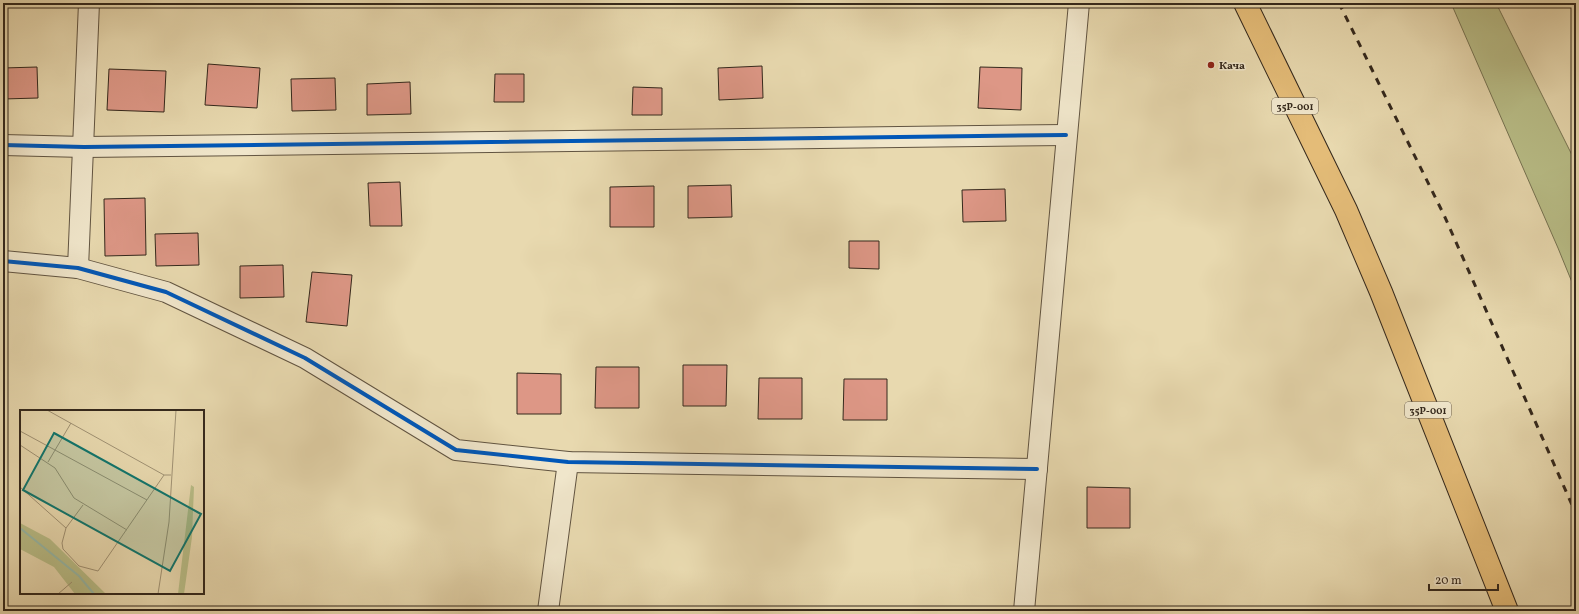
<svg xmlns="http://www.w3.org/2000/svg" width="1579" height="614" viewBox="0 0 1579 614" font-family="Vollkorn,serif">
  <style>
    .green { fill: #b9be88; stroke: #767352 }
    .building { fill: #dd9786; stroke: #34281c }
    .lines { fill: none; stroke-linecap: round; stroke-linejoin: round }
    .street-casing { stroke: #615441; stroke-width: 22 }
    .primary-casing { stroke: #34281c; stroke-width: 24 }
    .street { stroke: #f0e6cb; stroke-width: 20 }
    .primary { stroke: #e4bc78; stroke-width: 22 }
    .rail { stroke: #34281c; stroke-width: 3; stroke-dasharray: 7 7; stroke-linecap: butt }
    .cycleway-casing { stroke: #f0e6cb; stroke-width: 6 }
    .cycleway { stroke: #0057b8; stroke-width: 4 }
    .poi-dot { fill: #8f2418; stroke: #f0e6cb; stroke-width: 1.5 }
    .labels { text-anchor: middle; stroke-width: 3; stroke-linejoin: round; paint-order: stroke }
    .shield { fill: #f0e6cb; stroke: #6c6150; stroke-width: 1 }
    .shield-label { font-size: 10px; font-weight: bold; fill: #34281c }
    .poi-label { font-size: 11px; font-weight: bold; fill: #34281c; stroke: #f0e6cb; text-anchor: start }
    .inset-river { fill: none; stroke: #97baa9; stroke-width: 2 }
    .inset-road { fill: none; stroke: #a09274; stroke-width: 1 }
    .view { fill: #0f766e; fill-opacity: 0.15; stroke: #0f766e; stroke-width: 2 }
    .inset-edge { fill: none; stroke: #34281c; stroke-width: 2 }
  </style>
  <rect width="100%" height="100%" fill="#e8d9af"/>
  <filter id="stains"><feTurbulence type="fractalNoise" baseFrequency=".005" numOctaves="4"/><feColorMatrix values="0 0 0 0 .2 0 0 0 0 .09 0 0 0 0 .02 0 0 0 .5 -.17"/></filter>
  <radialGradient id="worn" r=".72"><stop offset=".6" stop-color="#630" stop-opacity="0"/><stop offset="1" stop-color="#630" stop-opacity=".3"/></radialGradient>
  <polygon class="green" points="1451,3 1496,3 1576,163 1576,292 1558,248"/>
  <g class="building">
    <polygon points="208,64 260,68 257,108 205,105"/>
    <polygon points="762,66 763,98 719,100 718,68"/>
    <polygon points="37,67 38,98 3,99 3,68"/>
    <polygon points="980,67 1022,68 1021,110 978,108"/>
    <polygon points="109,69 166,71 164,112 107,110"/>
    <polygon points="495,74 524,74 524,102 494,102"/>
    <polygon points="335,78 336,110 292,111 291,79"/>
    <polygon points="410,82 411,114 367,115 367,84"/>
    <polygon points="633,87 662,88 662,115 632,115"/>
    <polygon points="400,182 402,226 370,226 368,183"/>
    <polygon points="731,185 732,217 688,218 688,186"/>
    <polygon points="654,186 654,227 610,227 610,187"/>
    <polygon points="1005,189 1006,221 963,222 962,190"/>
    <polygon points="145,198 146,255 105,256 104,199"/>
    <polygon points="198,233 199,265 156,266 155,234"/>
    <polygon points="849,241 879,241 879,269 849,268"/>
    <polygon points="283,265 284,297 240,298 240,266"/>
    <polygon points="312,272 352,275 347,326 306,322"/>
    <polygon points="683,365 727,365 726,406 683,406"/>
    <polygon points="596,367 639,367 639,408 595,408"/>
    <polygon points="517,373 561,374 561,414 517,414"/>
    <polygon points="759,378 802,378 802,419 758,419"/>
    <polygon points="844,379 887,379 887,420 843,420"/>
    <polygon points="1087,487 1130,488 1130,528 1087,528"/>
  </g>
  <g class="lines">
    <g class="street-casing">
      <g id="street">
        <polyline points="3,145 84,147 1066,135"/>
        <polyline points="3,261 78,268 166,292 305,358 456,450 568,462 1037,469"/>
        <polyline points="78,268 89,3"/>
        <polyline points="548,611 568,462"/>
        <polyline points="1024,611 1079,3"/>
      </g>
    </g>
    <g class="primary-casing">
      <polyline id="primary" points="1245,3 1346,210 1381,292 1507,611"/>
    </g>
    <use href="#street" class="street"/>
    <use href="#primary" class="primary"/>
    <polyline class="rail" points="1339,3 1444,215 1576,514"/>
    <g class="cycleway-casing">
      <g id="cycleway">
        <polyline points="3,145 84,147 1066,135"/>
        <polyline points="3,261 78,268 166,292 305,358 456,450 568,462 1037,469"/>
      </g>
    </g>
    <use href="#cycleway" class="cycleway"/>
  </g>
  <circle class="poi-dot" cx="1211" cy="65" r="4"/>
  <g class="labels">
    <g class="shield">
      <rect x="1272" y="98" width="46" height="16" rx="3"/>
      <rect x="1405" y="402" width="46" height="16" rx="3"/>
    </g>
    <g class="shield-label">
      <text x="1295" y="110">35Р-001</text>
      <text x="1428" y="414">35Р-001</text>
    </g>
    <g class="poi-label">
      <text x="1219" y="69">Кача</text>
    </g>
  </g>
  <g transform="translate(20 410)">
    <rect width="184" height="184" fill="#e8d9af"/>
    <path d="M171 75 174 77 172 127 164 184H158ZM0 113 30 129 86 184H55L34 157 0 139Z" fill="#b9be88"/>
    <path class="inset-river" d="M0 118 59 166 74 184"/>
    <path class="inset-road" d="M27 0 144 65H151M0 21 127 90M0 35 35 58 54 88 107 120M28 52 51 13M0 77 46 118M63 95 46 118 42 133 43 139 59 156 78 161 144 65M38 184 52 172M138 184 149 112 156 0"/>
    <path class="view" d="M34 23 181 104 150 161 3 80Z"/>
    <rect width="184" height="184" class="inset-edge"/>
  </g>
  <rect width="1579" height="614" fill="none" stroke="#e8d9af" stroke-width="16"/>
  <rect x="4" y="4" width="1571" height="606" fill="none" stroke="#34281c" stroke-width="2"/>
  <rect x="8" y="8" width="1563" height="598" fill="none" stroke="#34281c"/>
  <path d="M1429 584v6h69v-6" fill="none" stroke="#34281c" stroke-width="2"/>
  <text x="1435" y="584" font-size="12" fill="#34281c" stroke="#f0e6cb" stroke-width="3" paint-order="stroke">20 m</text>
  <rect width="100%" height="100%" filter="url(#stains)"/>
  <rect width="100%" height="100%" fill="url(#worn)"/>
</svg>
